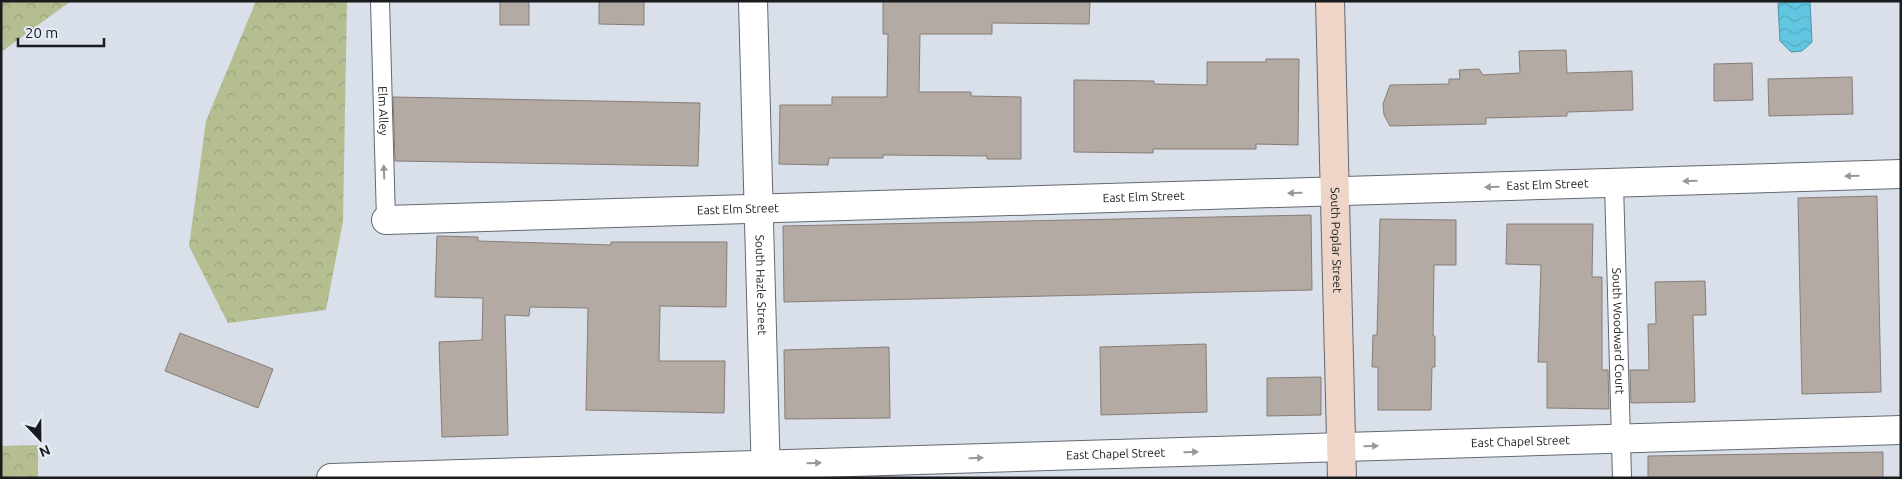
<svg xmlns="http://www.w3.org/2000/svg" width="1902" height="479" viewBox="0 0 1902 479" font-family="Ubuntu,sans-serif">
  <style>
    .forest { fill: url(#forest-crowns) }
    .water { fill: url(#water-waves); stroke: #4d93a6 }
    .building { fill: #b4aaa4; stroke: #877d78 }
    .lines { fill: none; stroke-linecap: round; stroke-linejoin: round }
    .service-casing { stroke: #636971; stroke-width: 20 }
    .minor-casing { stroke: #636971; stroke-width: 30 }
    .secondary-casing { stroke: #636971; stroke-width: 30 }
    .service { stroke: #fff; stroke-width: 18 }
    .minor { stroke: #fff; stroke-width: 28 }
    .secondary { stroke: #eed5c7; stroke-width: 28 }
    .oneway { fill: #98989a }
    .labels { text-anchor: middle; stroke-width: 4; stroke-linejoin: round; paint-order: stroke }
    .street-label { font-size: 12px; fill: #191b1e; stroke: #e6edf6 }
  </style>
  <defs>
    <pattern id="forest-crowns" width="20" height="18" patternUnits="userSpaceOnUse" patternTransform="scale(1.25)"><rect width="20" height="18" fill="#b4be90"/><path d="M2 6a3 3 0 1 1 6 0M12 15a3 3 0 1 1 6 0" fill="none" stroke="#9aa37c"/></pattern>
    <pattern id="water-waves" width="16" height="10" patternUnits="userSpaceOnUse" patternTransform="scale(1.25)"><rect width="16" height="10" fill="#63c6e1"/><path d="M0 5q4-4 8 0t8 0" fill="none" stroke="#55aac1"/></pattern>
  </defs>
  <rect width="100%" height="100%" fill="#d9e0e9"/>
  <g class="forest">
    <polygon points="1,1 71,1 1,52"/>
    <polygon points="256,1 347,1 343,221 326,310 228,323 189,246 206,121"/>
    <polygon points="38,445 38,478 1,478 1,446"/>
  </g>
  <polygon class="water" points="1810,1 1812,42 1802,51 1791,52 1780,41 1778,3"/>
  <g class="building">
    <rect x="500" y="1" width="29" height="24"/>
    <polygon points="599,1 644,1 644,25 599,24"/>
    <polygon points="883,1 1090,1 1089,24 992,23 992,34 920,34 919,92 971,92 971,96 1021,97 1021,159 987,159 987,156 883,155 883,158 829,158 828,165 779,164 780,105 832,105 832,97 887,97 888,34 883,34"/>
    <polygon points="1566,50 1567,73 1632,71 1633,110 1567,112 1567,116 1486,118 1486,124 1390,126 1384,115 1383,104 1390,85 1449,84 1449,79 1460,79 1459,70 1479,69 1483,75 1520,73 1519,51"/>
    <polygon points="1266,59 1299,59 1298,145 1256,144 1256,149 1153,149 1153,153 1074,152 1074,80 1154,81 1154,84 1207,85 1207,62 1266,62"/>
    <polygon points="1752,63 1753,100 1714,101 1714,64"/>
    <polygon points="1852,77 1853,114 1769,116 1768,79"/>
    <polygon points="393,97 700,103 698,166 395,161"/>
    <polygon points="1877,196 1881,392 1802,394 1798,198"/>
    <polygon points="1311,215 1312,290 784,302 783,226"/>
    <polygon points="1380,219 1456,220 1456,265 1434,265 1433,336 1435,336 1435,367 1432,367 1431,410 1378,410 1378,367 1372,367 1373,335 1377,335"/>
    <polygon points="1507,224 1593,224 1592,277 1602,277 1602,370 1608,370 1609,409 1547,408 1547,362 1538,362 1541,265 1506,264"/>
    <polygon points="437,236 478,237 478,241 611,245 611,242 727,242 726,307 660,306 659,361 725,361 724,413 586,410 588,308 530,307 529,316 505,315 508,435 442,437 439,342 482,340 483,298 435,297"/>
    <polygon points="1705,281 1706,315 1693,315 1695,402 1631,403 1630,370 1649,370 1648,324 1656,324 1655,282"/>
    <polygon points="180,333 273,369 258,408 165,371"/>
    <polygon points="1206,344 1207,412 1101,415 1100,347"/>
    <polygon points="889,347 890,418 785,419 784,350"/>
    <polygon points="1321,377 1321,415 1267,416 1267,378"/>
    <polygon points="1883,452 1883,478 1648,478 1648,456"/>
  </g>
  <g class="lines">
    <g class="service-casing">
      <g id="service">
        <path id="s1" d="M380 1 386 220"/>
        <path id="s2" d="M1614 183 1622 478"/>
      </g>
    </g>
    <g class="minor-casing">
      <g id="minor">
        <path id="s3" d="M753 1 766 478"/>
        <path id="s4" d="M386 220 1901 174"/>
        <path id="s5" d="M331 478 1901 430"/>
      </g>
    </g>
    <g class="secondary-casing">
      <g id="secondary">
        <path id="s6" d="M1330 1 1342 478"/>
      </g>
    </g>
    <use href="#service" class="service"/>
    <use href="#minor" class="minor"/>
    <use href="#secondary" class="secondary"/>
  </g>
  <defs><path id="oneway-solid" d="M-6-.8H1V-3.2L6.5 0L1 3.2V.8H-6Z" transform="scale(1.25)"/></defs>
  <g class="oneway">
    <use href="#oneway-solid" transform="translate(384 172) rotate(-92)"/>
    <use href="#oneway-solid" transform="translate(1852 176) rotate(178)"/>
    <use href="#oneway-solid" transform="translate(1690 181) rotate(178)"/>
    <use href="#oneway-solid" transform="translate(1492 187) rotate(178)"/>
    <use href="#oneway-solid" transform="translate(1295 193) rotate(178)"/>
    <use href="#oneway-solid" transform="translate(1371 446) rotate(-2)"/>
    <use href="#oneway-solid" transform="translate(1191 452) rotate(-2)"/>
    <use href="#oneway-solid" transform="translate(976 458) rotate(-2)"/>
    <use href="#oneway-solid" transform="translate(814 463) rotate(-2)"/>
  </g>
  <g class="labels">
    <g class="street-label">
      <text dy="4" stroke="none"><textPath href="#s1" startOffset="110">Elm Alley</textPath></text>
      <text dy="4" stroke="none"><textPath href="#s4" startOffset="1162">East Elm Street</textPath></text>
      <text dy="4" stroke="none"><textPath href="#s4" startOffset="758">East Elm Street</textPath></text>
      <text dy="4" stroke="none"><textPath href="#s4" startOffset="352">East Elm Street</textPath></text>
      <text dy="4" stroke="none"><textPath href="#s6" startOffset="239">South Poplar Street</textPath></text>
      <text dy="4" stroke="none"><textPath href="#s3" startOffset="284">South Hazle Street</textPath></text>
      <text dy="4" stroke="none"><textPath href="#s2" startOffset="148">South Woodward Court</textPath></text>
      <text dy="4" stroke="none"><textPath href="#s5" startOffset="1190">East Chapel Street</textPath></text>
      <text dy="4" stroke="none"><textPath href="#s5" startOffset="785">East Chapel Street</textPath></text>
    </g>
  </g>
  <rect width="1902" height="479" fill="none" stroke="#191b1e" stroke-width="5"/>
  <g transform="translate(40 439) rotate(158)" stroke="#e6edf6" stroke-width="4" paint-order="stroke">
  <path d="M0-4L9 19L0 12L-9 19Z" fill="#191b1e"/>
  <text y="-8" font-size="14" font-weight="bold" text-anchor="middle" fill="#191b1e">N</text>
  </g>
  <path d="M18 38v8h86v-8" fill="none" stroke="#191b1e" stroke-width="2.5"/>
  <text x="25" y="38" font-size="15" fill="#191b1e" stroke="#e6edf6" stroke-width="4" paint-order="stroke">20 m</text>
</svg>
